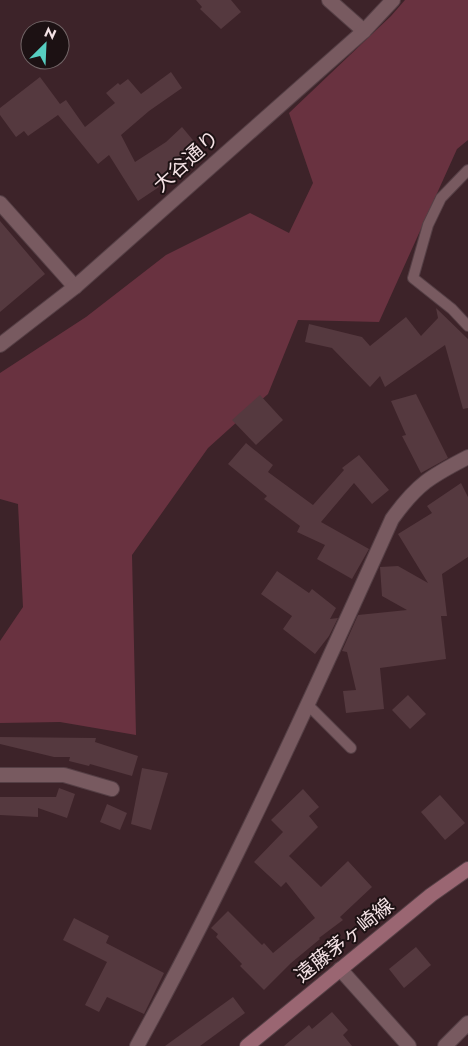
<svg xmlns="http://www.w3.org/2000/svg" width="468" height="1046" viewBox="0 0 468 1046" font-family="Jost,'Noto Sans JP',sans-serif">
  <style>
    .green { fill: #693240 }
    .building { fill: #55393f }
    .lines { fill: none; stroke-linecap: round; stroke-linejoin: round }
    .service-casing { stroke: #553f45; stroke-width: 12 }
    .minor-casing { stroke: #553f45; stroke-width: 16 }
    .tertiary-casing { stroke: #553f45; stroke-width: 16 }
    .secondary-casing { stroke: #553f45; stroke-width: 16 }
    .service { stroke: #785a60; stroke-width: 10 }
    .minor { stroke: #785a60; stroke-width: 14 }
    .tertiary { stroke: #785a60; stroke-width: 14 }
    .secondary { stroke: #9a6672; stroke-width: 14 }
    .labels { text-anchor: middle; stroke-width: 4; stroke-linejoin: round; paint-order: stroke }
    .street-label { font-size: 20px; fill: #f4e2e5; stroke: #1c1113 }
  </style>
  <rect width="100%" height="100%" fill="#3d2329"/>
  <polygon class="green" points="405,0 468,0 468,140 457,149 379,322 298,320 268,394 208,448 132,555 136,735 60,722 0,723 0,641 23,607 18,504 0,499 0,373 86,317 166,255 250,213 289,233 313,183 289,113 391,16"/>
  <g class="building">
    <polygon points="196,0 231,0 241,12 221,29 200,9 202,7"/>
    <polygon points="171,72 182,88 149,111 121,135 135,162 166,142 182,127 197,145 169,167 172,172 156,182 159,187 138,201 109,155 98,164 58,115 28,136 24,131 16,137 0,115 0,108 40,77 60,104 66,100 85,127 115,103 106,93 118,83 120,85 128,79 141,94"/>
    <polygon points="0,221 45,274 0,312"/>
    <polygon points="436,308 468,339 468,408 463,409 445,345 385,387 380,376 370,387 332,348 305,342 309,324 362,337 370,346 406,317 421,336 438,318"/>
    <polygon points="416,394 448,458 421,473 402,436 406,435 391,401"/>
    <polygon points="260,395 283,420 256,445 232,420"/>
    <polygon points="246,443 273,465 268,472 313,505 344,470 342,468 359,455 389,490 372,504 354,483 321,522 369,549 352,579 317,559 325,545 297,532 300,526 264,499 267,496 228,464"/>
    <polygon points="461,483 468,497 468,557 442,574 447,616 441,616 446,659 380,668 384,709 346,713 343,691 356,690 347,652 342,651 358,615 407,610 382,596 380,567 398,566 428,583 398,534 432,513 427,506"/>
    <polygon points="277,571 309,593 312,589 336,608 330,619 338,618 329,636 315,654 283,629 292,616 261,594"/>
    <polygon points="408,695 426,714 410,729 392,710"/>
    <polygon points="0,737 96,738 95,742 138,756 132,776 90,764 89,766 69,761 70,757 54,757 0,744"/>
    <polygon points="142,768 168,773 151,830 131,824"/>
    <polygon points="59,788 75,794 67,818 38,808 38,817 0,815 0,797 56,797"/>
    <polygon points="303,789 319,807 309,816 318,827 289,856 321,887 348,861 372,887 340,917 343,920 319,938 320,939 291,963 264,990 240,966 242,964 216,937 218,934 211,928 228,911 262,945 264,943 273,953 315,918 286,882 281,887 254,862 283,832 271,820"/>
    <polygon points="440,795 465,823 445,840 421,812"/>
    <polygon points="107,804 127,813 120,830 100,822"/>
    <polygon points="74,918 109,936 106,943 164,973 144,1014 107,997 99,1012 85,1005 107,962 63,940"/>
    <polygon points="416,947 431,965 404,988 389,969"/>
    <polygon points="233,997 245,1013 200,1046 165,1046"/>
    <polygon points="332,1012 348,1030 343,1035 352,1046 284,1046 309,1025 312,1029"/>
  </g>
  <g class="lines">
    <g class="service-casing">
      <g id="service">
        <polyline points="468,170 441,198 428,225 413,278 452,309 468,326"/>
        <polyline points="308,705 351,748"/>
      </g>
    </g>
    <g class="minor-casing">
      <g id="minor">
        <polyline points="0,203 75,287"/>
        <polyline points="0,775 64,775 112,789"/>
        <polyline points="340,969 409,1046"/>
        <path d="M137 1046C231 875 312 697 392 519 417 484 431 476 468 457"/>
      </g>
    </g>
    <g class="tertiary-casing">
      <g id="tertiary">
        <polyline points="329,0 364,31"/>
        <polyline points="0,345 75,287 364,31 393,0"/>
        <polyline points="445,1046 468,1023"/>
      </g>
    </g>
    <g class="secondary-casing">
      <polyline id="secondary" points="247,1046 431,895 468,869"/>
    </g>
    <use href="#service" class="service"/>
    <use href="#minor" class="minor"/>
    <use href="#tertiary" class="tertiary"/>
    <use href="#secondary" class="secondary"/>
  </g>
  <g class="labels">
    <g class="street-label">
      <text transform="translate(186 161) rotate(-42)" y="7">大谷通り</text>
      <text transform="translate(344 940) rotate(-39)" y="7">遠藤茅ヶ崎線</text>
    </g>
  </g>
  <g transform="translate(45 45) rotate(24)"><circle r="24" fill="#1c1113" stroke="#726567"/>
  <path d="M0-4L9 19L0 12L-9 19Z" fill="#57cec1"/>
  <text y="-8" font-size="14" font-weight="bold" text-anchor="middle" fill="#f4e2e5">N</text>
  </g>
</svg>
